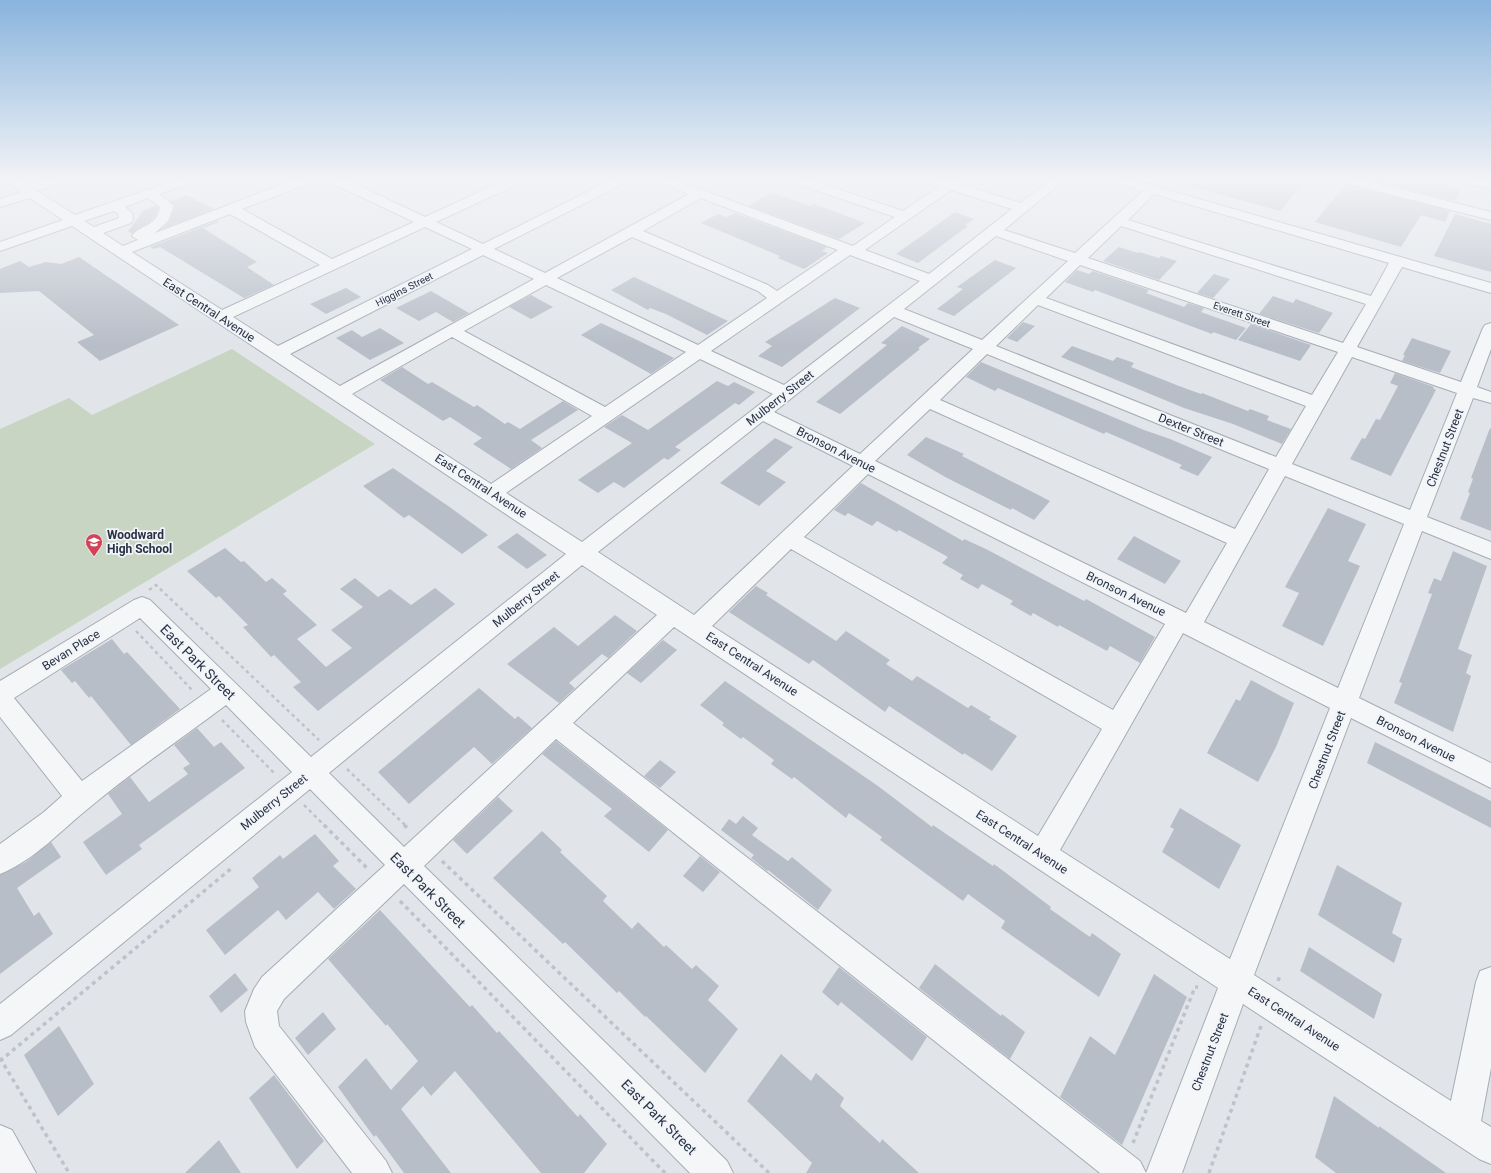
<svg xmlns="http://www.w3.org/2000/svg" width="1491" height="1173" viewBox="0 0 1491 1173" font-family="Roboto,sans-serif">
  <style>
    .green { fill: #c7d5c2 }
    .building { fill: #b8bec8 }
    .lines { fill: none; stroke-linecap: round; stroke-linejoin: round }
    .minor-casing { stroke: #a6acb5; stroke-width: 2 }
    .path-far1 { stroke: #bfc3c9; stroke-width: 2.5; stroke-dasharray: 3.5 3.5; stroke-linecap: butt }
    .path { stroke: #bfc3c9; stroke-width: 3.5; stroke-dasharray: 4 4; stroke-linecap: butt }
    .minor { fill: #f4f6f8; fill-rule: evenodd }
    .labels { text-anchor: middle; stroke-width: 3.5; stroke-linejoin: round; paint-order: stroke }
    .far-street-label { font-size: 10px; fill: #293243; stroke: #f1f4f8 }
    .street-label { font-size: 12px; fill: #293243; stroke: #f1f4f8 }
    .poi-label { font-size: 12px; font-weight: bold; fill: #293243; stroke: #f1f4f8; text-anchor: start }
    .near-street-label { font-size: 14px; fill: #293243; stroke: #f1f4f8 }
  </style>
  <rect width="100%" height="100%" fill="#e1e5ea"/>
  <polygon class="green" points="232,349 375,444 0,669 0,429 69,398 92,415"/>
  <g class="building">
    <polygon points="1185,181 1305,181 1280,211 1185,185"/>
    <polygon points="1373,181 1433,181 1445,183 1444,186 1461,190 1455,201"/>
    <polygon points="1347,182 1349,185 1450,211 1445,222 1421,215 1401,247 1315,222"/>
    <polygon points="772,192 810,206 814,204 865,223 839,239 748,206"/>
    <polygon points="187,195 214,209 162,229 169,222 175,207 170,201"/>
    <polygon points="156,206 158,208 157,213 151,221 132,234 128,231 144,210"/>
    <polygon points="955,212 974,219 965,225 968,226 918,263 896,254"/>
    <polygon points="735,213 827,247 822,251 828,253 804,269 778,258 780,256 701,223 718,214 727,217"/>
    <polygon points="1455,214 1491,224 1491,272 1434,256"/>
    <polygon points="217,221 219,222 203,228 257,262 247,267 274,285 244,298 160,247 154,249 150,247"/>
    <polygon points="1119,247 1138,253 1139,252 1159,258 1161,256 1177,261 1159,280 1103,261"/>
    <polygon points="79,257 179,325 100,361 77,342 94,335 39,291 0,293 0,269 20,261 29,267 46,262 61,264"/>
    <polygon points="995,260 1016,268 954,316 937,309 963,289 957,287"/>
    <polygon points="1077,270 1089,274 1093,271 1149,290 1146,293 1184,307 1188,303 1204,308 1201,312 1246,328 1236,340 1213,332 1212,334 1095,290 1093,292 1065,282"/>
    <polygon points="1214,274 1230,279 1213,298 1197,293"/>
    <polygon points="634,277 728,321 707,335 666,314 650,308 648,310 611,290"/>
    <polygon points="346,288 361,297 326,314 310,304"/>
    <polygon points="431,291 469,313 453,322 436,312 419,321 396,308"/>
    <polygon points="531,295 553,307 531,319 509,307"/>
    <polygon points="1273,296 1293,303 1296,299 1333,313 1319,333 1259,314"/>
    <polygon points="835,298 860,308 782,367 758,356 772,346 765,342"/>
    <polygon points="1023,322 1035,326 1017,342 1007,338"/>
    <polygon points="601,323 633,338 674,358 651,374 581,335"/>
    <polygon points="1251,324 1311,345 1300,361 1238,340"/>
    <polygon points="902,326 930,339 918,348 920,349 840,414 816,402 887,345 881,343"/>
    <polygon points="380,328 404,343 370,360 336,338 352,330 362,337"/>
    <polygon points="1412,338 1451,351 1440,373 1402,361 1405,355 1403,355"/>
    <polygon points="1072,346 1113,361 1117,357 1134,363 1131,367 1179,386 1201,394 1202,393 1248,411 1250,409 1269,416 1267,420 1291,429 1282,444 1233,424 1184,408 1061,357"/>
    <polygon points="981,362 1144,430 1170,439 1212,457 1198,476 1179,468 1182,465 1152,452 1106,432 1104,434 998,388 995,391 966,377"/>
    <polygon points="402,367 428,384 432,382 474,407 477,405 505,424 508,422 520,429 563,401 578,410 531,440 542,448 511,469 473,444 482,438 450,417 443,421 380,380"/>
    <polygon points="1395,373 1434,387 1433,388 1436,390 1391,476 1350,459 1362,438 1365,439 1376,419 1380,420 1398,386 1390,383"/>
    <polygon points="717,381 728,386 734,382 755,392 739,405 735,403 675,447 681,450 668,460 664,458 624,488 614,482 598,493 578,480 632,443 604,427 622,415 648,430"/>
    <polygon points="1490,428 1491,429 1491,531 1460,519 1470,493 1468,492 1473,479 1471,478"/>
    <polygon points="926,437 964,454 962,456 1050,501 1034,520 1012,508 1011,510 947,478 907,455"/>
    <polygon points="775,438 793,447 766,471 786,482 759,506 720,483"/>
    <polygon points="393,468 451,508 488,535 462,554 409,515 404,518 363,486"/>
    <polygon points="861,483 963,541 964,539 986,549 1084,601 1086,599 1155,637 1140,663 1110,646 1107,651 1059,625 1058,627 1033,613 1031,616 1010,604 1013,601 982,584 978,589 960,579 963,575 942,563 948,557 899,530 897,532 877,521 872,526 848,513 845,516 834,510"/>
    <polygon points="1328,508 1366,524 1348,561 1360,566 1323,646 1282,626 1299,593 1285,587"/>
    <polygon points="517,533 547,555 527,569 497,547"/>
    <polygon points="1134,536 1181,561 1165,584 1117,559"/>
    <polygon points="225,548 241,562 244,561 266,582 272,578 287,591 283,594 317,625 297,639 326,667 352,648 331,630 363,607 340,589 355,578 378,597 390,589 411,605 435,588 455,604 318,711 293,687 301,682 274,655 271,657 243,627 248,625 219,596 216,598 187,571"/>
    <polygon points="1453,551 1487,566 1458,649 1472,655 1466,673 1471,676 1453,732 1394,703 1402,683 1399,682 1432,594 1428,593 1434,578 1441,581"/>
    <polygon points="756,586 768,593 766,595 836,641 846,631 890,660 886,664 912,681 917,676 968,708 971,705 991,717 989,719 1017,736 992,771 964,753 963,755 889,706 885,712 813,660 809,664 729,612"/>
    <polygon points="615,615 637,631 608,658 602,654 569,683 575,688 559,703 507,664 554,627 578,646"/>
    <polygon points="112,639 124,654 127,652 180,709 131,745 91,696 89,698 75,681 72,683 61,670"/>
    <polygon points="663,640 677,650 641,683 627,673"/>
    <polygon points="1251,680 1294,703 1276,747 1258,782 1207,753 1236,699 1240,701"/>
    <polygon points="725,681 878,786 932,827 933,825 993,866 994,864 1051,907 1050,909 1090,937 1092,933 1121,954 1099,997 1001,928 1005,921 968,894 963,901 880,840 882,837 849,813 846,818 794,777 792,779 771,764 774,760 743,737 741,739 722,725 724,723 700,705"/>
    <polygon points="479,688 515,719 518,716 532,728 492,764 474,747 409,804 378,772"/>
    <polygon points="197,728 214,747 221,742 245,768 139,845 142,849 106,875 83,842 122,814 108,794 130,777 149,802 188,774 183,768 190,764 174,745"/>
    <polygon points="556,741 668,830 649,852 604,816 612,809 542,754"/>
    <polygon points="1375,742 1491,801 1491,828 1367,763"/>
    <polygon points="660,760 676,772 660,788 644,776"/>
    <polygon points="498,797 513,811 467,854 453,840"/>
    <polygon points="1180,808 1241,845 1219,889 1162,852 1174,829 1170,827"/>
    <polygon points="743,816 758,828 752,835 788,861 792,857 832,890 818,910 768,870 767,871 751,858 754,855 721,830 729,819 736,824"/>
    <polygon points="542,831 562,850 560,852 607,896 603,901 632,929 638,922 664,947 666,945 692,969 696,965 719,986 708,1000 738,1029 705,1073 646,1016 645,1017 619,991 617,993 565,942 563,944 493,878"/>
    <polygon points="315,834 339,861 333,866 356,889 334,909 318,892 286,920 278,910 225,955 206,930 259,887 252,878 280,855 283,859"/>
    <polygon points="51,842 61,857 17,888 34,916 39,912 53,934 0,974 0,875 26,862"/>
    <polygon points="700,856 720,872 703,892 683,876"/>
    <polygon points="1337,865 1402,903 1392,933 1402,939 1394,963 1318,915"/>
    <polygon points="380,910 470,1007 472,1005 497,1033 499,1031 578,1117 580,1114 607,1144 584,1173 541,1173 455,1071 431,1096 423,1086 401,1109 451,1173 404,1173 376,1135 374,1137 338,1087 366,1058 391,1090 418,1061 387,1024 386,1026 328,959"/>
    <polygon points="1309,947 1382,994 1374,1019 1300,971"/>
    <polygon points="935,964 1001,1016 1002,1014 1025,1032 1010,1059 919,988"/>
    <polygon points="839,967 927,1037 912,1061 841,1002 838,1006 822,992"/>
    <polygon points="235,973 248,990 221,1013 209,996"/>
    <polygon points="1154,974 1187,997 1122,1145 1060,1097 1090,1036 1115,1055"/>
    <polygon points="323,1012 336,1029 308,1055 295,1038"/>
    <polygon points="59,1026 94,1084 58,1116 24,1055"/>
    <polygon points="781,1054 811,1081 816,1073 844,1098 840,1106 880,1143 882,1139 919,1173 806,1173 812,1163 747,1101"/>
    <polygon points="274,1075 324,1141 297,1169 249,1098"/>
    <polygon points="1334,1096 1379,1128 1379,1126 1446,1173 1336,1173 1315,1157"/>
    <polygon points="219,1140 241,1173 185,1173"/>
  </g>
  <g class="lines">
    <g class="minor-casing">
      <g id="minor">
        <path d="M7 181H21L28 185 42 181H60L59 184 37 191 75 215 173 181H190L189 184 159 194 174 206 168 221 155 233 291 181H308L307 184 242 209 332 259 414 222 334 184 333 181H349L425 217 503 181H519L518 184 436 222 483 244 609 181H624L623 184 494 249 545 273 689 194 662 184 661 181H678L853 246 895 217 797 184 796 181H814L903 211 940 186 934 185 933 181H962L960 184 1020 203 1049 181H1063L1004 230 1075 253 1143 191 1118 184 1117 181H1136L1491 283V293L1402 267 1357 347 1461 382 1483 328 1485 325 1491 323V349L1477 387 1491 392V403L1473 398 1427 517 1491 542V559L1422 531 1359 698 1491 763V788L1351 718 1254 975 1451 1101 1476 982 1480 971 1491 967V1068L1481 1121 1491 1127V1164L1479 1159 1243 1004 1182 1173H1146L1218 988 674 627 573 723 1140 1161 1146 1173H1100L556 739 424 866 727 1161 733 1173H690L404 884 284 999 277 1011 279 1026 386 1161 392 1173H352L255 1047 246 1022 245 1011 254 989 262 977 385 865 310 789 11 1035 0 1040V1004L292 772 226 705C181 739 133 771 90 807 61 830 35 860 0 874V844L44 812 62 796 0 717V681L134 600 142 597 150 600 311 757 566 554 72 226 0 251V242L63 220 30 198 0 207V199L21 192ZM951 190 1012 209 929 274 865 250ZM1154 194 1389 263 1371 296 1128 220ZM148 198 160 207C156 228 140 224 132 236L138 240 123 246 103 233 131 223 133 220 132 213 125 207ZM701 198 838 250 777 291 768 285 643 231ZM114 211 118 214 119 218 94 227 84 221ZM230 214 320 265 222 310 132 252ZM1121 226 1366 304 1343 343 1088 258ZM425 227 472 249 278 346 233 317ZM996 236 1068 261 982 340 904 309ZM632 237 758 291 767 298 698 345 557 278ZM483 255 534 279 340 386 290 354ZM850 255 920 281 784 385 711 351ZM1080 265 1338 352 1312 395 1046 298ZM546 285 686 352 605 407 464 331ZM1038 305 1306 406 1276 457 996 346ZM894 317 973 349 860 454 774 412ZM452 337 592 416 491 484 352 394ZM987 354 1269 469 1235 529 940 400ZM1352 357 1457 393 1410 510 1292 464ZM700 359 773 394 582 542 506 493ZM930 409 1227 543 1186 613 875 461ZM763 421 853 466 694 615 598 552ZM868 474 1165 624 1113 710 804 537ZM1285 476 1404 524 1338 688 1204 622ZM791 549 1102 729 1038 836 712 626ZM582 565 657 615 404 847 329 773ZM140 618 211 689 82 781 14 698ZM1183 633 1330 708 1230 959 1060 850Z"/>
        <polygon points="1348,181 1368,181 1491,212 1491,220 1349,184"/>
        <polygon points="1465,181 1491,181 1491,189 1466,184"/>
        <polygon points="0,1125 12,1130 36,1173 0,1173"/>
      </g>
    </g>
    <g class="path-far1">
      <polyline points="149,590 156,585 319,740"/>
      <polyline points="136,631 193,691"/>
      <polyline points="222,720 275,774"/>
      <polyline points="347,769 406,826"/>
      <polyline points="304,805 325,826"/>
    </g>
    <g class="path">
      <polyline points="324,825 367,868"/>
      <polyline points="404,825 410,830"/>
      <polyline points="442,861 769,1173"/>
      <polyline points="400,901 665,1173"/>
      <polyline points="1278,981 1280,975"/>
      <polyline points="0,1058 69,1173"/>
      <polyline points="0,1061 233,867"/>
      <polyline points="1133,1143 1195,987 1198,987"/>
      <polyline points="1209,1173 1261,1026"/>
    </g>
    <use href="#minor" class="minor"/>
  </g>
  <linearGradient id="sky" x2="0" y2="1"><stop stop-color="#89b4dd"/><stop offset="0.52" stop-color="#f2f3f6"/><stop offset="1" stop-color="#f2f3f6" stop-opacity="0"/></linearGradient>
  <rect width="1491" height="345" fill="url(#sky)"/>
  <defs>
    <g id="school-pin" transform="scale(0.9)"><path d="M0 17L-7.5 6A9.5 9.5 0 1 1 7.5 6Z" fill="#d34259" stroke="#f1f4f8"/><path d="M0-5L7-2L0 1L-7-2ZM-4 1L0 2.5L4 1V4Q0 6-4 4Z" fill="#fff"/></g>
  </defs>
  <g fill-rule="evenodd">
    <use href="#school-pin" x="94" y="542"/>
  </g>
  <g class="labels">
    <g class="far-street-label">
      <text transform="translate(404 289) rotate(-27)" y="4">Higgins Street</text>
      <text transform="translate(1242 314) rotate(19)" y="4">Everett Street</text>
    </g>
    <g class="street-label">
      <text transform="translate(209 310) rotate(33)" y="4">East Central Avenue</text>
      <text transform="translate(780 398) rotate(-38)" y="4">Mulberry Street</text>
      <text transform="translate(1191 430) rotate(22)" y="4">Dexter Street</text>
      <text transform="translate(1445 448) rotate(-69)" y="4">Chestnut Street</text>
      <text transform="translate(836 450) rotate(27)" y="4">Bronson Avenue</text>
      <text transform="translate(481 486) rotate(33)" y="4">East Central Avenue</text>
      <text transform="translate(1126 594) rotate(26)" y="4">Bronson Avenue</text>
      <text transform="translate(526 599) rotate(-39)" y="4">Mulberry Street</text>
      <text transform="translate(71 650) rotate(-32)" y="4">Bevan Place</text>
      <text transform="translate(752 664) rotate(33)" y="4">East Central Avenue</text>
      <text transform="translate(1416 739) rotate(27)" y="4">Bronson Avenue</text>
      <text transform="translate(1327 750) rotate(-69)" y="4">Chestnut Street</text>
      <text transform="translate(274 802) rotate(-39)" y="4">Mulberry Street</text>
      <text transform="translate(1022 842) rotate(33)" y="4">East Central Avenue</text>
      <text transform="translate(1294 1019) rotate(33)" y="4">East Central Avenue</text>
      <text transform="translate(1210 1052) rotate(-69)" y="4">Chestnut Street</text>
    </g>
    <g class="poi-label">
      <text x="107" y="539">Woodward<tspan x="107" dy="14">High School</tspan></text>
    </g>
    <g class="near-street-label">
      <text transform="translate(198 662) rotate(45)" y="5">East Park Street</text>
      <text transform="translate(428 890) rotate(45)" y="5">East Park Street</text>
      <text transform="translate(659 1117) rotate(45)" y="5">East Park Street</text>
    </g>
  </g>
</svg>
